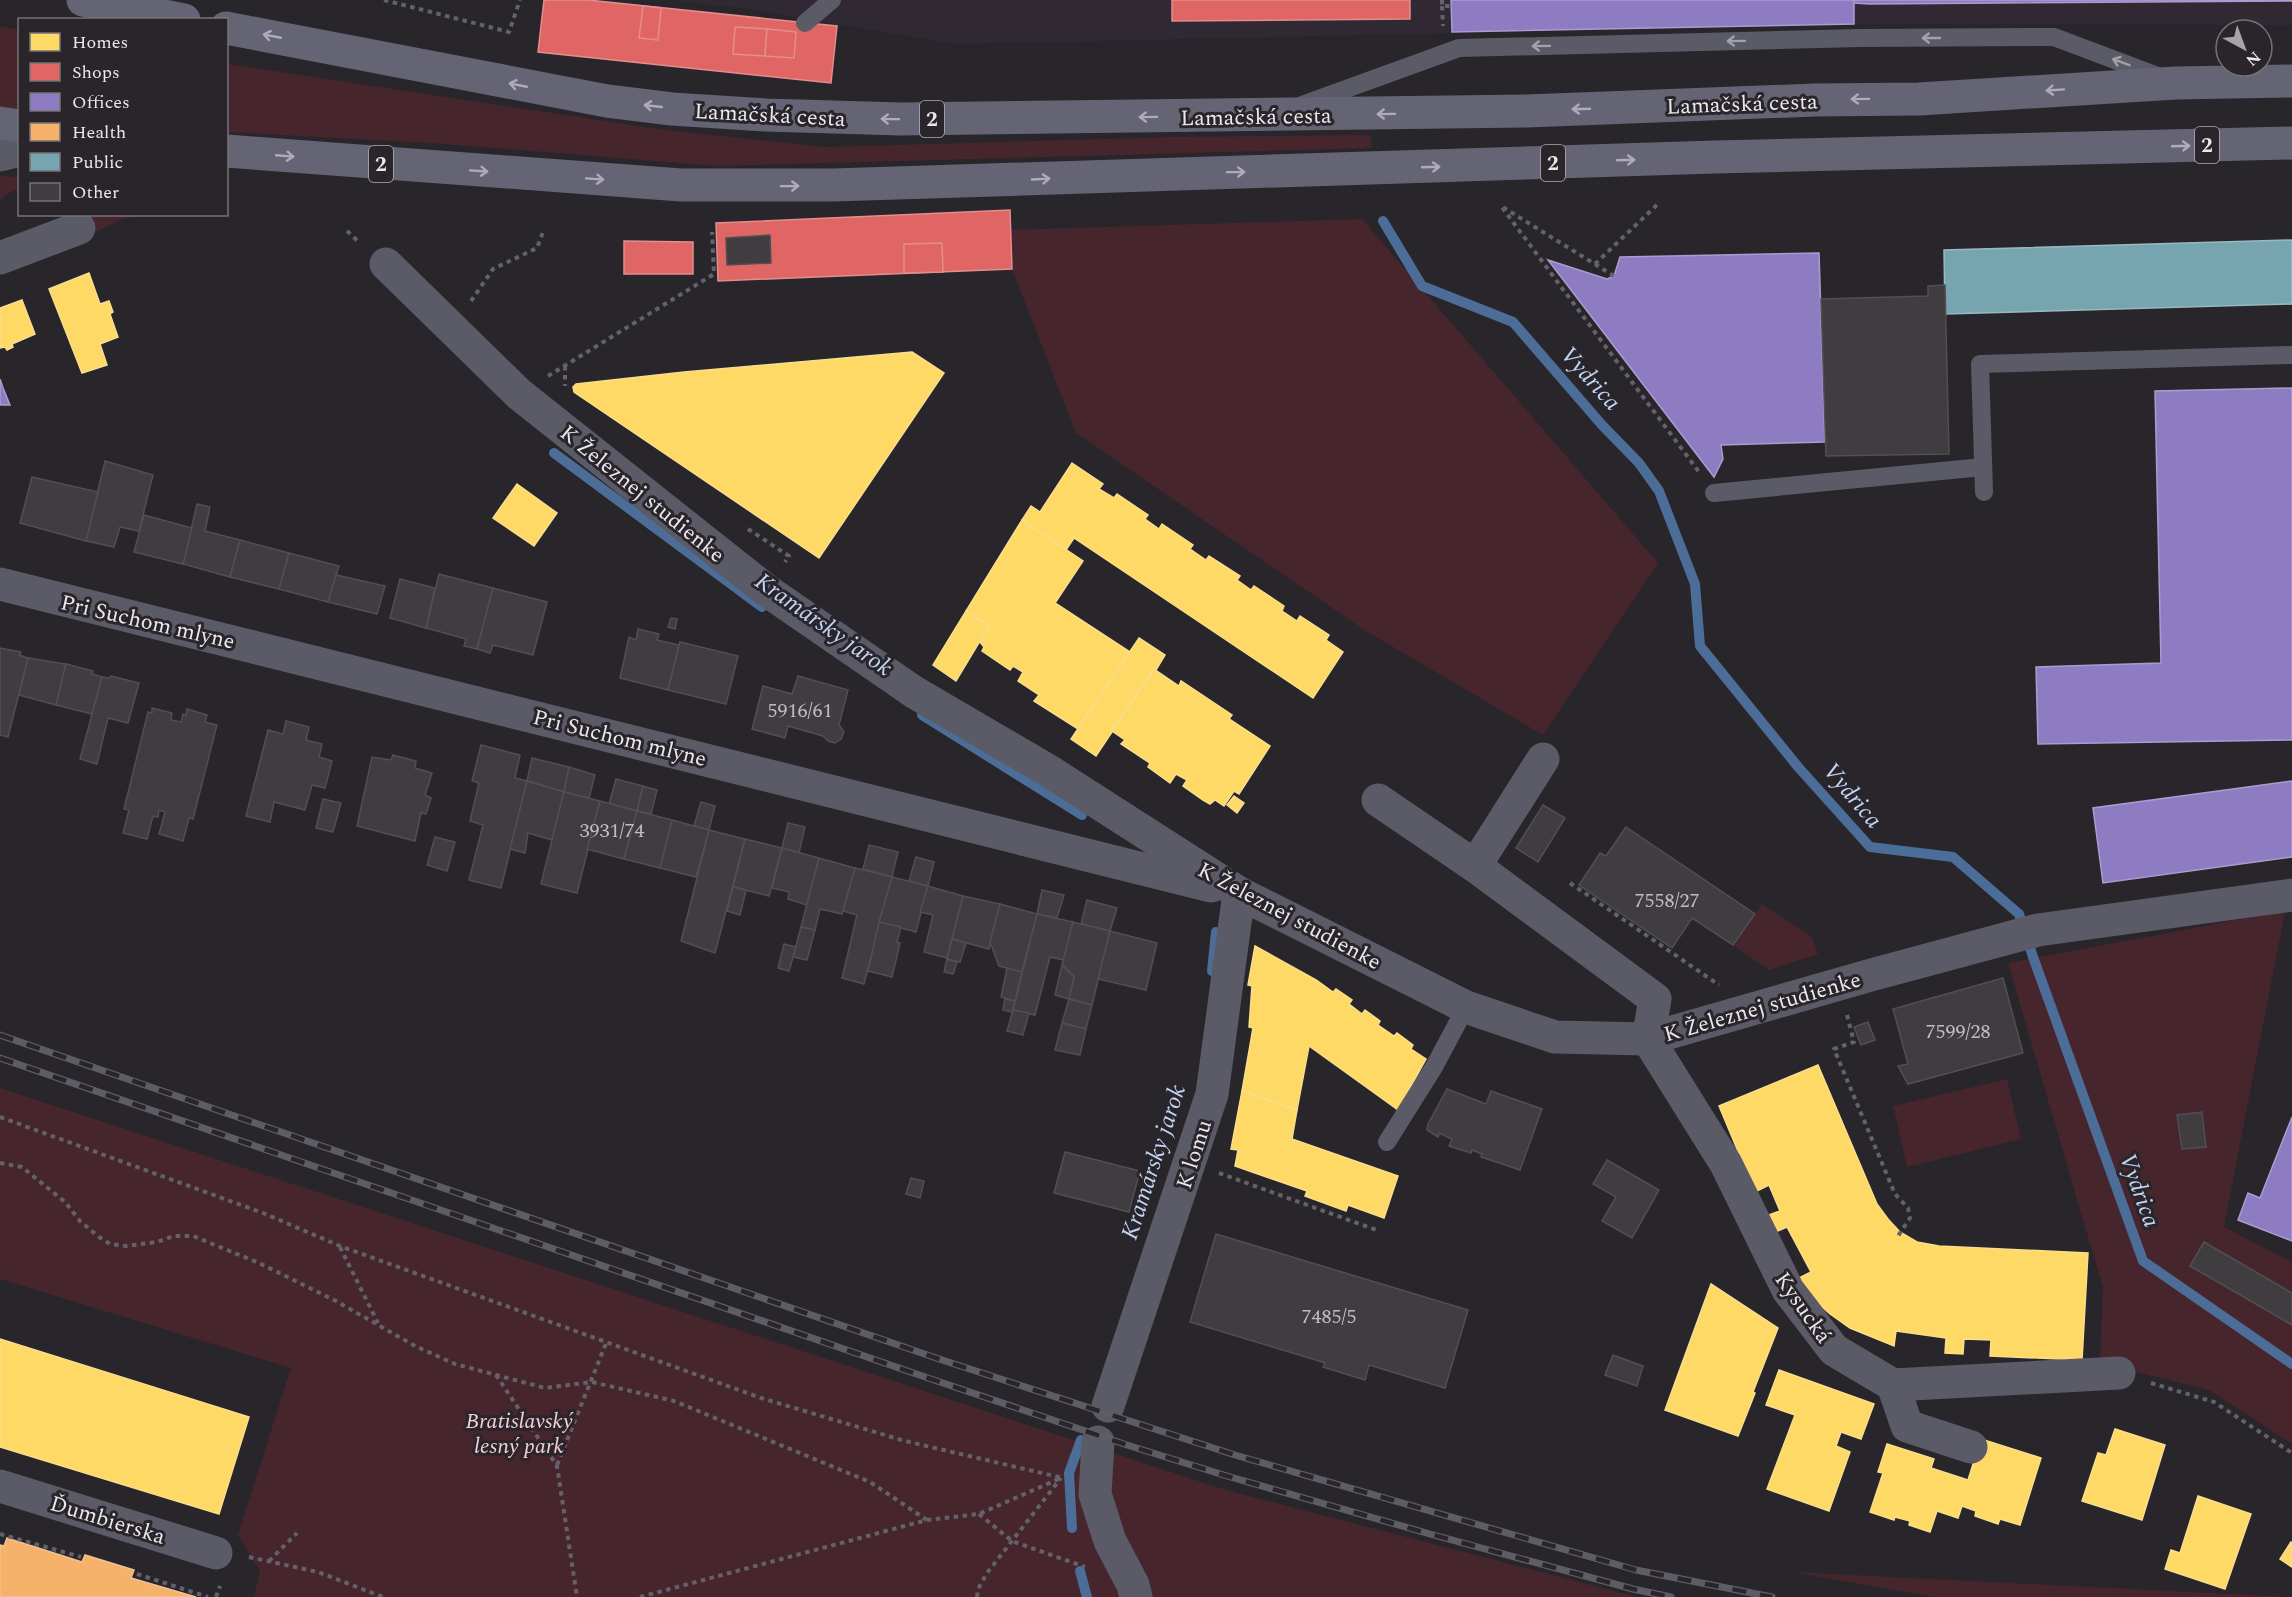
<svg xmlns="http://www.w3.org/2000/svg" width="2292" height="1597" viewBox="0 0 2292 1597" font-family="Spectral,serif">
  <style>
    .built { fill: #302934 }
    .green { fill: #46252d }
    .homes { fill: #ffd966; stroke: #f9de8e; stroke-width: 1.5 }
    .shops { fill: #e06666; stroke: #e38d8e; stroke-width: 1.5 }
    .offices { fill: #8e7cc3; stroke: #aa9ccf; stroke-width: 1.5 }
    .health { fill: #f6b26b; stroke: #f2c292; stroke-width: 1.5 }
    .public { fill: #76a5af; stroke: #99b9c1; stroke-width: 1.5 }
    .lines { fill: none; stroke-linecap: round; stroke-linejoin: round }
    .stream { stroke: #4b6d98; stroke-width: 10 }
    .building { fill: #403d40; stroke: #514f52; stroke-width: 1.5 }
    .path { stroke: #63626b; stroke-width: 4; stroke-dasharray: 4.5 4.5; stroke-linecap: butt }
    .service { stroke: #5b5b67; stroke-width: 18 }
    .minor { stroke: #5b5b67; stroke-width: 33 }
    .tertiary { stroke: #5b5b67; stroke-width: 33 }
    .primary { stroke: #646475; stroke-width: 33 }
    .rail-casing { stroke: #5e5d66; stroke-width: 7 }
    .rail { stroke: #29252b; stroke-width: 4.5; stroke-dasharray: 14; stroke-linecap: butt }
    .oneway { stroke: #aeadb6 }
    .oneway2 { stroke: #a2a2aa }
    .labels { text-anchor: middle; stroke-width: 6; stroke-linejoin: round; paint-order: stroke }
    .number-label { font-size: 20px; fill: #c0bdc1 }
    .shield { fill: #29252b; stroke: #b0aeb2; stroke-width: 1.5 }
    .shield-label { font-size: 21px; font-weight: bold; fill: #eae8ec }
    .street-label { font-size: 22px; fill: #eae8ec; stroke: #29252b }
    .park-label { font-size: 22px; font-style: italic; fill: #f7ced5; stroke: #29252b }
    .water-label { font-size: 24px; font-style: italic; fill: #bfd5f2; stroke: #29252b }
  </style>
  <rect width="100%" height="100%" fill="#28262a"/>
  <polygon class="built" points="668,0 2292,0 2292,25 1854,24 955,44 749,9"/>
  <g class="green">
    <polygon points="0,26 19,30 19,109 0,107"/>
    <polygon points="227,64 665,130 824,147 1171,137 1370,135 1372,148 716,166 445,144 227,132"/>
    <polygon points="0,176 19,177 20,190 13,190 0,200"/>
    <polygon points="81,215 142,215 122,219 87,236"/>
    <polygon points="1362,219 1658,563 1543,735 1366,631 1076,433 1012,269 1011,230"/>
    <polygon points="1762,904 1812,937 1818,954 1769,970 1733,945"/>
    <polygon points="2285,911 2224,1227 2292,1262 2292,1444 2209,1390 2100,1363 2103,1288 2008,963"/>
    <polygon points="2007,1079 2021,1139 1907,1167 1893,1106"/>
    <polygon points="0,1088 1226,1490 1637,1597 254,1597 260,1571 238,1535 291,1368 0,1279"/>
    <polygon points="1792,1572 2290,1597 1934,1597"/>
  </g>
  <g class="homes">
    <polygon points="89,273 100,304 109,301 113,312 110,314 118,337 100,344 107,365 82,373 49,289"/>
    <polygon points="22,300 35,334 12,344 13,347 7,350 5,347 0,348 0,308"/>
    <polygon points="912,352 944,373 819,558 574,392 573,387 576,384 684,372"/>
    <polygon points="1072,463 1103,484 1099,489 1114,498 1117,494 1148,515 1145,519 1159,529 1162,524 1193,545 1190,549 1206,560 1209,556 1240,576 1237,580 1251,590 1254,586 1284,606 1282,611 1297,621 1300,616 1329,635 1326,640 1343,652 1313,698 1074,538 1066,550 1022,520 1031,506 1040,512"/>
    <polygon points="517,484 557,513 534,546 493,518"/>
    <polygon points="1022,520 1083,561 1055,603 1130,652 1078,729 1034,701 1039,695 1018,681 1023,672 1013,666 1010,670 982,651 984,647 979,641 989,626 966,611"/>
    <polygon points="966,611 989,626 956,681 933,665"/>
    <polygon points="1139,638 1165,655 1156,670 1154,669 1096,756 1071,739"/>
    <polygon points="1154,669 1179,686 1181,681 1232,715 1229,719 1270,746 1239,794 1234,791 1224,806 1215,800 1210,804 1203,800 1183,786 1187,780 1176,774 1170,783 1148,767 1150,763 1121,744 1125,740 1112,731"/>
    <polygon points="1234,796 1244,803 1237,813 1227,805"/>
    <polygon points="1255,946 1316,980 1333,992 1336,989 1352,1000 1349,1004 1362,1014 1365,1010 1380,1021 1378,1025 1394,1036 1397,1033 1413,1045 1411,1049 1426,1059 1398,1110 1309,1046 1297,1110 1242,1091 1253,1028 1249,1027 1252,986 1248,985"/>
    <polygon points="1818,1065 1877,1204 1888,1219 1900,1232 1917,1242 1939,1246 2088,1253 2082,1360 1990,1356 1991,1340 1964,1339 1963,1354 1945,1353 1946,1338 1896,1331 1894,1346 1850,1328 1830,1314 1812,1298 1797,1279 1811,1272 1787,1227 1773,1233 1766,1216 1780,1211 1769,1185 1755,1192 1719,1106"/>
    <polygon points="1242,1091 1297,1110 1292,1139 1398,1176 1384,1218 1348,1205 1346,1211 1305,1196 1307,1191 1235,1166 1238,1150 1231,1149"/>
    <polygon points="1711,1284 1778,1328 1753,1392 1755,1393 1738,1436 1665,1410"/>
    <polygon points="0,1339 249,1417 219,1514 0,1447"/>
    <polygon points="1779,1370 1874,1404 1861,1439 1841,1432 1836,1446 1850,1452 1829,1511 1767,1489 1795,1415 1766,1405"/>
    <polygon points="2115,1429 2165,1445 2142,1520 2082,1501 2098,1453 2106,1455"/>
    <polygon points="1981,1439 2041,1458 2020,1525 2000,1519 1998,1524 1975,1516 1976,1511 1962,1506 1958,1518 1937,1511 1930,1532 1909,1525 1910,1521 1895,1517 1894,1520 1870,1512 1883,1473 1878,1472 1887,1444 1934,1459 1931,1468 1968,1480"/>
    <polygon points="2198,1496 2251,1514 2225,1589 2165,1569 2171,1550 2180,1553"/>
    <polygon points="2291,1542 2292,1543 2292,1567 2280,1559"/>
  </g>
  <g class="shops">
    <polygon points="544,0 588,0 837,26 831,83 538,52"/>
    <polygon points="1172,0 1410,0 1410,19 1172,21"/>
    <polygon points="643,6 661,8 658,40 639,38"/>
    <polygon points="735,27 767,29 765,56 733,54"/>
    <polygon points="767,29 796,32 794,58 765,56"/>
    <polygon points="1010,210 1012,269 718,281 716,223"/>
    <polygon points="624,241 693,242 693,274 624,274"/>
    <polygon points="942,243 943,272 904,273 904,244"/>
  </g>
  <g class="offices">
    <polygon points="1451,0 1854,0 1854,24 1452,32"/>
    <polygon points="1854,0 2292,0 2292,1 1870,4 1854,3"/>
    <polygon points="1819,253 1825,442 1721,445 1723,459 1714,477 1548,260 1607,279 1614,276 1620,257"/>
    <polygon points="0,379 3,388 10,405 0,405"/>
    <polygon points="2292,388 2292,740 2038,744 2036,667 2161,663 2155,391"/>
    <polygon points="2292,781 2292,857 2103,883 2093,808"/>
    <polygon points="2292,1117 2292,1241 2238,1220 2248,1193 2260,1198"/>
  </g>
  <polygon class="health" points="7,1538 82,1562 85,1555 134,1570 131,1578 196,1597 0,1597 0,1545 4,1546"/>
  <polygon class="public" points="2292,240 2292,304 1945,314 1944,250"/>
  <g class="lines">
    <g class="stream">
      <polyline points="1383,221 1422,286 1513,322 1602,425 1639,463 1659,491 1695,584 1700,646 1799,768 1870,847 1953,857 2019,914 2033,957 2143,1261 2292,1364"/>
      <polyline points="554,453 762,607"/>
      <polyline points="922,715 1082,815"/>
      <polyline points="1212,971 1216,932"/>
      <polyline points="1072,1528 1069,1473 1081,1440"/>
      <polyline points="1080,1571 1087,1597"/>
    </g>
  </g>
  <g class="building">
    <polygon points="770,235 771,263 727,265 726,238"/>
    <polygon points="1945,285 1949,454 1826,456 1821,299 1928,296 1928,286"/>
    <polygon points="105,461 153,475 139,531 120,527 114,547 86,541"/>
    <polygon points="32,477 98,492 86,541 20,523"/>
    <polygon points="197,504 210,507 205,531 240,540 230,577 183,564"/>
    <polygon points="144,515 192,528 183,564 134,552"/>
    <polygon points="240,540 289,553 279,589 230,577"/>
    <polygon points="289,553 339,566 328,602 279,589"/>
    <polygon points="439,574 493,588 477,649 464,646 466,639 426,628"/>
    <polygon points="336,575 385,586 377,614 328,602"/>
    <polygon points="400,579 435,588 426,628 390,618"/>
    <polygon points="493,588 547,602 533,655 493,645 490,653 477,649"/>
    <polygon points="671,618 677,619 675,629 668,627"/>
    <polygon points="638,629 659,634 657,640 679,645 668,690 620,678 629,637 636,640"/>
    <polygon points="680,642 738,656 726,704 668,690"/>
    <polygon points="0,648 21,652 19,655 28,658 8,737 0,735"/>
    <polygon points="28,658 66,664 56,705 19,695"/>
    <polygon points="66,664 93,671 92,674 102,677 92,714 56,705"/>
    <polygon points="111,676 139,683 128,723 108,718 97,764 80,759 102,677 110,678"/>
    <polygon points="798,676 848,690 839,725 844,732 841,739 835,743 828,741 823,736 788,726 785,738 752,729 763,686 792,694"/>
    <polygon points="152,708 172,713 171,720 181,722 183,714 186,715 187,709 207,715 205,722 217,725 193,819 189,818 183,841 159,834 165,812 159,810 158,817 153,816 147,839 123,833 129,810 124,809 148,712 152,713"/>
    <polygon points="286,721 309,727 306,740 322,744 319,757 332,761 325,788 312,785 305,810 274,802 270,822 246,816 268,730 283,734"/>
    <polygon points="481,745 520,755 515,778 527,781 501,888 469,880 483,825 470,821 479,783 472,781"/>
    <polygon points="393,755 416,761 415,768 432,773 425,795 431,798 426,814 421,813 415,841 357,826 372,757 391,760"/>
    <polygon points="532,758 569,767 564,792 527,781"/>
    <polygon points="569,767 595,775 589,798 564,792"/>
    <polygon points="616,779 643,786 637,811 609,804"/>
    <polygon points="527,781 564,792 552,840 528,833 525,853 510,849"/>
    <polygon points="643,786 657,790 651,814 637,811"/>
    <polygon points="564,792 600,801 577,893 541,884"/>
    <polygon points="323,799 341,803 333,832 316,828"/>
    <polygon points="600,801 637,811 624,859 587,849"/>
    <polygon points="701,802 715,806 709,830 694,826"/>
    <polygon points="1543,805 1565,818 1538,862 1516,848"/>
    <polygon points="637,811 672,820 660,868 624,859"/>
    <polygon points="672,820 709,830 696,877 660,868"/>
    <polygon points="788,823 805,827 799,853 782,848"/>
    <polygon points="1626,827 1755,914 1733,945 1692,918 1672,948 1579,885 1600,853 1606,856"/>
    <polygon points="709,830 745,839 715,953 681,941"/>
    <polygon points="435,837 455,842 447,871 427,865"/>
    <polygon points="745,839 782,848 769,896 733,887"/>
    <polygon points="869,845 898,852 892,877 863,869"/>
    <polygon points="782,848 819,858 807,905 788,899 789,892 772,888"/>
    <polygon points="916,857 934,862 928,886 909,881"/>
    <polygon points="819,858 855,868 842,914 820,909 815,930 801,927"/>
    <polygon points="855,868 892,877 864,984 842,978 857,915 843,911"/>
    <polygon points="892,877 928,886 916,932 879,922"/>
    <polygon points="928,886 963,896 947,958 924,952 933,915 920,912"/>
    <polygon points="733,887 746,890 740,915 727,911"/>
    <polygon points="1042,890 1064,895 1057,918 1037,914"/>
    <polygon points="963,896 1000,904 989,949 952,939"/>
    <polygon points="1087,900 1117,908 1110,931 1081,924"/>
    <polygon points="1000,904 1037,914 1022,972 999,966 990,942"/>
    <polygon points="1037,914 1073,922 1064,960 1050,957 1035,1015 1013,1010"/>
    <polygon points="879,922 901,927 897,942 900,943 892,977 868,971"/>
    <polygon points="1073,922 1110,931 1092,1005 1069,999 1074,977 1062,965"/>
    <polygon points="801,927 815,930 807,960 793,957"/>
    <polygon points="1110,931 1157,943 1146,990 1098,979"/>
    <polygon points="952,939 966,943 960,962 947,959"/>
    <polygon points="784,944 796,947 789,971 778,968"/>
    <polygon points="947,959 957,962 953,974 944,972"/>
    <polygon points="1062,965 1074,977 1069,999 1055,995"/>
    <polygon points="1007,968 1022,972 1015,1001 1001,997"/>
    <polygon points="2003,978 2023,1053 1908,1084 1898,1066 1908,1064 1893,1009"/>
    <polygon points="1005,999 1015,1001 1012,1012 1003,1010"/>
    <polygon points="1069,999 1092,1005 1086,1029 1062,1023"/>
    <polygon points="1013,1010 1029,1013 1023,1035 1007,1031"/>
    <polygon points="1868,1022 1875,1040 1861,1045 1854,1027"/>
    <polygon points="1062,1023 1086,1029 1080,1055 1055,1050"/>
    <polygon points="1447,1089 1486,1104 1491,1091 1542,1109 1520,1170 1481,1157 1482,1154 1472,1150 1471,1153 1449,1146 1452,1139 1439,1133 1438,1137 1427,1130 1428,1124"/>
    <polygon points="2202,1112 2206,1147 2182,1149 2177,1115"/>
    <polygon points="1065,1152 1140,1171 1129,1212 1054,1193"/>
    <polygon points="1607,1160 1659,1190 1632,1238 1602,1221 1616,1197 1593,1184"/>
    <polygon points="911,1178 924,1181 920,1198 906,1194"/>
    <polygon points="1216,1234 1468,1310 1445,1388 1369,1365 1365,1380 1323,1367 1325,1363 1319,1361 1190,1322"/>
    <polygon points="2204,1242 2292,1293 2292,1325 2190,1266"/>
    <polygon points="1613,1355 1643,1366 1637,1386 1605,1375"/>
  </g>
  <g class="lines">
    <g class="path">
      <polyline points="384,0 509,32 520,0"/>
      <polyline points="1442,0 1442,6 1451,6"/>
      <polyline points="1442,6 1443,26"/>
      <polyline points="347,231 360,243"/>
      <polyline points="1595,264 1660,202"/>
      <polyline points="1614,276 1501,206 1699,472"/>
      <polyline points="471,301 493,269 537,248 543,232"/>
      <polyline points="565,366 565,386"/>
      <polyline points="548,376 714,274 712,232"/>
      <polyline points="748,529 789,556 785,562"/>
      <polyline points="1570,883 1719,985"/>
      <polyline points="1847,1015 1854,1042 1834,1049 1895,1194 1908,1208 1910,1218 1898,1236"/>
      <polyline points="0,1117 263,1213 340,1246 761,1398 905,1441 1063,1478"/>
      <polyline points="0,1163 22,1167 65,1202 80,1221 99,1237 110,1244 126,1246 157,1242 174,1236 193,1236 259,1263 336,1301 415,1346 455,1364 545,1388 592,1382 674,1401 870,1482 927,1520"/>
      <polyline points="1219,1173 1379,1231"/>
      <polyline points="340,1247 378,1323"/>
      <polyline points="496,1375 557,1466 577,1597"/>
      <polyline points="2151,1383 2214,1402 2292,1453"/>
      <polyline points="557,1465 607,1341"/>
      <polyline points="979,1514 1012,1541 1085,1567"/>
      <polyline points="0,1534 81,1557"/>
      <polyline points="249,1557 318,1572 383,1597"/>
      <polyline points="269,1561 297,1533"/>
      <polyline points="137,1574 208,1597"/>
      <polyline points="216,1597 220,1586"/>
      <polyline points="640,1597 927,1520 979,1514 1061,1478"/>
      <polyline points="977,1597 978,1589 987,1573 1061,1478"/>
    </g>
    <g class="service">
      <polyline points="805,23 832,0"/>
      <polyline points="1302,105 1459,48 1860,38 2054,37 2160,77"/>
      <polyline points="1984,492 1980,364 2292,355"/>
      <polyline points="1714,493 1983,467"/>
      <polyline points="1387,1142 1434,1067 1466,1007"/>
    </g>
    <g class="minor">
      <polyline points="0,258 79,228"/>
      <polyline points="386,264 519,394 766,590 914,692 1049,771 1239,893 1466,1007 1555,1037 1648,1039 1871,975 2038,930 2292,895"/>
      <polyline points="0,584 1211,886"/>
      <polyline points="1543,759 1475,866 1655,999 1648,1039 1726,1164 1788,1290 1834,1350 1893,1385 2119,1373"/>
      <polyline points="1378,800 1475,866"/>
      <polyline points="1893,1385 1907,1426 1971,1447"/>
      <polyline points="1108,1406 1212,1094 1239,893"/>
      <polyline points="1098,1442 1095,1494 1110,1541 1133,1585 1136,1597"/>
      <polyline points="0,1486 216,1553"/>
    </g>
    <polyline class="tertiary" points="0,155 20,150"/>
    <g class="primary">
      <polyline points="83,0 184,20"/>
      <polyline points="226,28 607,101 672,109 766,115 900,119 1527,111 1815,100 1919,99 2176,83 2292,81"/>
      <polyline points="0,123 20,126"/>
      <polyline points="226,151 681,185 833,185 1715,157 2292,143"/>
    </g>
    <g class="rail-casing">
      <g id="rail">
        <polyline points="0,1035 939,1359 1136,1423 1235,1455 1636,1570 1772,1597"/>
        <polyline points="0,1058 928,1378 1127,1445 1227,1476 1430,1534 1633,1589 1671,1597"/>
      </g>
    </g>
    <use href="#rail" class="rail"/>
  </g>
  <defs><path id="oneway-shaft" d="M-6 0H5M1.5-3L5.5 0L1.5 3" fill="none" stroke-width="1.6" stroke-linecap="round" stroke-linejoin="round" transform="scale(1.5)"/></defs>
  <g class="oneway">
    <use href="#oneway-shaft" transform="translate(272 36) rotate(-169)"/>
    <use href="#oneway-shaft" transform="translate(518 85) rotate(-169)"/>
    <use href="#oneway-shaft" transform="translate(2055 90) rotate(176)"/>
    <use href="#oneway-shaft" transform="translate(1860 99) rotate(179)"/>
    <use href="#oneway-shaft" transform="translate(653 106) rotate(-174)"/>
    <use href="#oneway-shaft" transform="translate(1581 109) rotate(178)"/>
    <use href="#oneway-shaft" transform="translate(1386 114) rotate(179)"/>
    <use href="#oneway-shaft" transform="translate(1148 117) rotate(179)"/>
    <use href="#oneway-shaft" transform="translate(890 119) rotate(-179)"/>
    <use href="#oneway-shaft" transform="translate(2181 146) rotate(-2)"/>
    <use href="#oneway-shaft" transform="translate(285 156) rotate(5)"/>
    <use href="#oneway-shaft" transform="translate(1626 160) rotate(-2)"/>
    <use href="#oneway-shaft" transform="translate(1431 167) rotate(-2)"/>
    <use href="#oneway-shaft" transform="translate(479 171) rotate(4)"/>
    <use href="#oneway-shaft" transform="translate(1236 172) rotate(-1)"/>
    <use href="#oneway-shaft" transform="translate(595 179) rotate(4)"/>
    <use href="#oneway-shaft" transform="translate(1041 179) rotate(-3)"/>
    <use href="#oneway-shaft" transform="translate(790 186) rotate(-1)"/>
  </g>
  <g class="oneway2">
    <use href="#oneway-shaft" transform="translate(1931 38) rotate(180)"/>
    <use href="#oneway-shaft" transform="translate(1736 41) rotate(179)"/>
    <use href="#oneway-shaft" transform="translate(1541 46) rotate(179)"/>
    <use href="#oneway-shaft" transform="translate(2121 62) rotate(-159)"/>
  </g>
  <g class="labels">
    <g class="number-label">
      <text x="800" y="717">5916/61</text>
      <text x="612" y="837">3931/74</text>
      <text x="1667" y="907">7558/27</text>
      <text x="1958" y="1038">7599/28</text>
      <text x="1329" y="1323">7485/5</text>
    </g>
    <g class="shield">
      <rect x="920" y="101" width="24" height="36" rx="4.5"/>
      <rect x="2195" y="127" width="24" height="36" rx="4.5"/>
      <rect x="1541" y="145" width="24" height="36" rx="4.5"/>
      <rect x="369" y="146" width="24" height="36" rx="4.5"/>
    </g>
    <g class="shield-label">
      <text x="932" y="126">2</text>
      <text x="2207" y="152">2</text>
      <text x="1553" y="170">2</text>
      <text x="381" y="171">2</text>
    </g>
    <g class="street-label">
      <text transform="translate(1742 103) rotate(-2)" y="8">Lamačská cesta</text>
      <text transform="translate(770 114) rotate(3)" y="8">Lamačská cesta</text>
      <text transform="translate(1256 116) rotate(-1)" y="8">Lamačská cesta</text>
      <text transform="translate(643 493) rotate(39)" y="8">K Železnej studienke</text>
      <text transform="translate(148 621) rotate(13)" y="8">Pri Suchom mlyne</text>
      <text transform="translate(620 737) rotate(14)" y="8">Pri Suchom mlyne</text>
      <text transform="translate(1290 915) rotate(28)" y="8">K Železnej studienke</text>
      <text transform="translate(1762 1006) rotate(-16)" y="8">K Železnej studienke</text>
      <text transform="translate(1193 1154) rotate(-72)" y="8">K lomu</text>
      <text transform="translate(1804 1307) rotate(55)" y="8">Kysucká</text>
      <text transform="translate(108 1519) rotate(17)" y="8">Ďumbierska</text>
    </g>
    <g class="park-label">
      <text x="519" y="1428">Bratislavský<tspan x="519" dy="25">lesný park</tspan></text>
    </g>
    <g class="water-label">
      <text transform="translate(1591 378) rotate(48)" y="8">Vydrica</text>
      <text transform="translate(824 624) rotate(35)" y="8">Kramársky jarok</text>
      <text transform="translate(1853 795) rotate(50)" y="8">Vydrica</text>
      <text transform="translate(1153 1162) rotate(-72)" y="8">Kramársky jarok</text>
      <text transform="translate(2140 1190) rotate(70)" y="8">Vydrica</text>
    </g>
  </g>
  <rect x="18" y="18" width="210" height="198" fill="#29252b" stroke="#767378" stroke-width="1.5"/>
  <rect x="30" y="33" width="30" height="18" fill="#ffd966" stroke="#767378" stroke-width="1.5"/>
  <text x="72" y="48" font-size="18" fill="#eae8ec">Homes</text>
  <rect x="30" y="63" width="30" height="18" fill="#e06666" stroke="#767378" stroke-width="1.5"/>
  <text x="72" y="78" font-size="18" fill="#eae8ec">Shops</text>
  <rect x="30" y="93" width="30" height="18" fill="#8e7cc3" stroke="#767378" stroke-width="1.5"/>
  <text x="72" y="108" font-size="18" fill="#eae8ec">Offices</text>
  <rect x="30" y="123" width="30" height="18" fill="#f6b26b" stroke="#767378" stroke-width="1.5"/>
  <text x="72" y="138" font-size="18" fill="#eae8ec">Health</text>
  <rect x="30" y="153" width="30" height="18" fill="#76a5af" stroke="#767378" stroke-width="1.5"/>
  <text x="72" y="168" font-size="18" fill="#eae8ec">Public</text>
  <rect x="30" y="183" width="30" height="18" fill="#403d40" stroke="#767378" stroke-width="1.5"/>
  <text x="72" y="198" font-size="18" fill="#eae8ec">Other</text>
  <g transform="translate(2244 48) rotate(139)"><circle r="28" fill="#29252b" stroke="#767378" stroke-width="1.5"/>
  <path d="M0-4.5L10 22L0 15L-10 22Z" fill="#a6a4a8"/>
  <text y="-9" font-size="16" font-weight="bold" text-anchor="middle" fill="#eae8ec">N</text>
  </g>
</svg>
